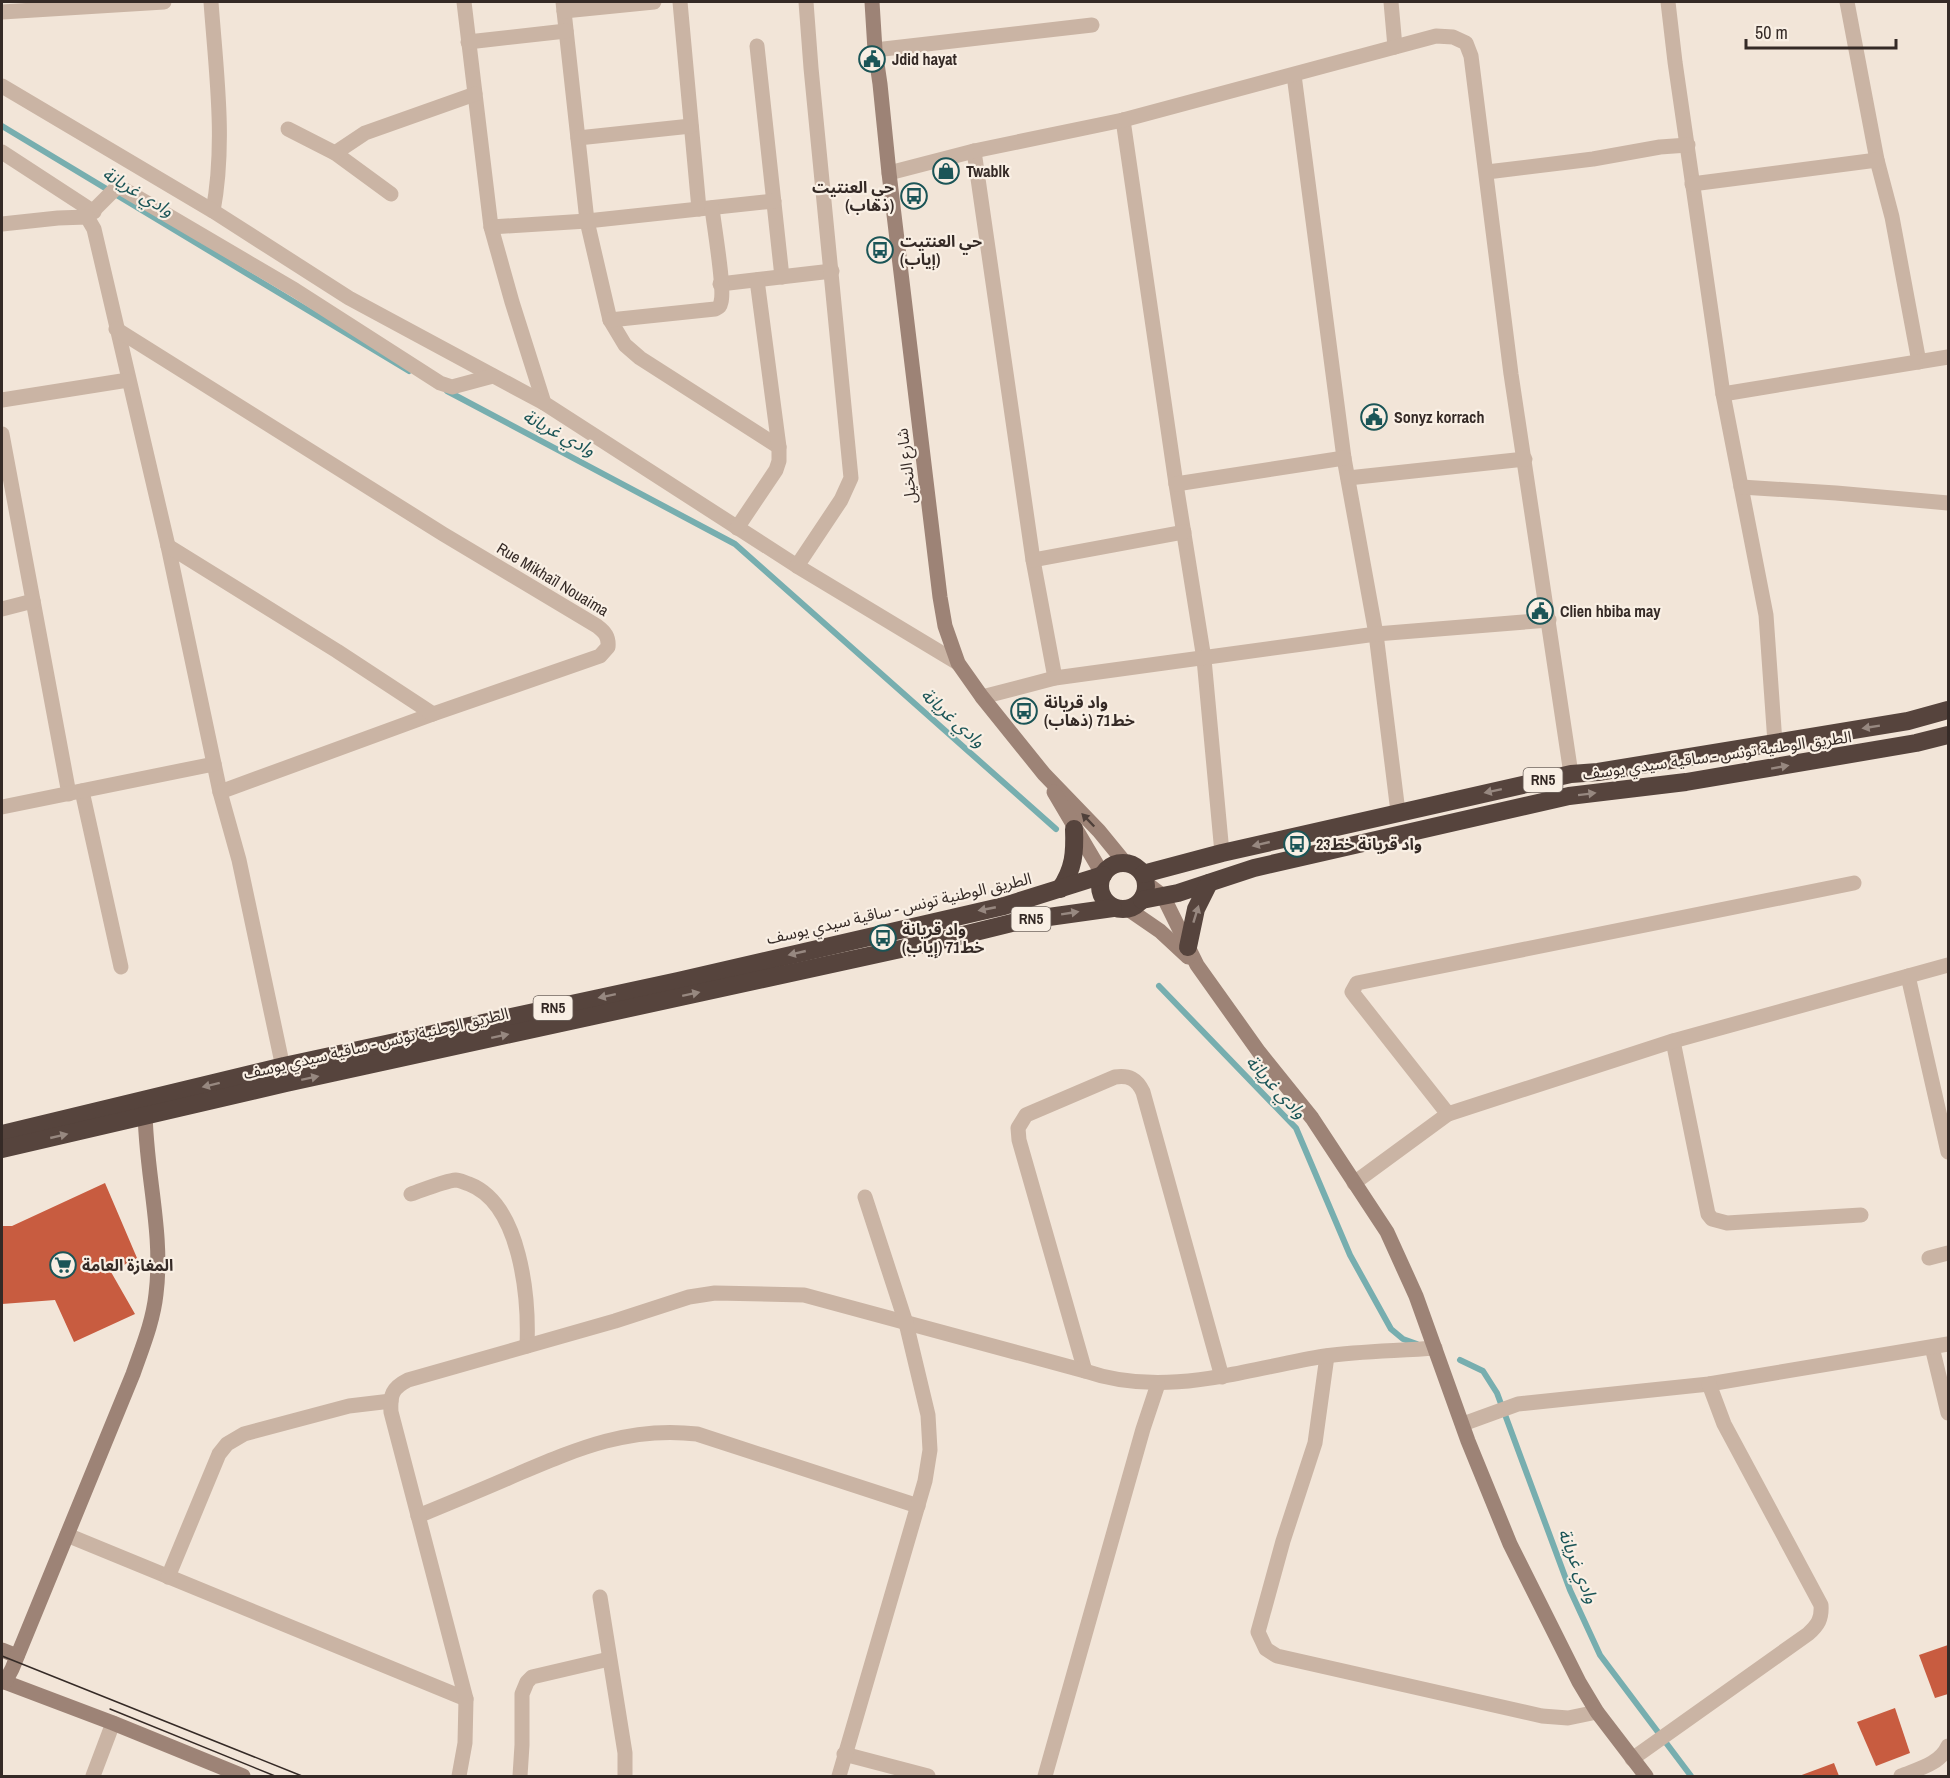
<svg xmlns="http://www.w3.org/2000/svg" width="1950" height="1778" viewBox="0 0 1950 1778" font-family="'Archivo Narrow','Noto Sans Arabic',sans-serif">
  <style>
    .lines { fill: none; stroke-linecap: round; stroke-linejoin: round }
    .stream { stroke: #77aeaf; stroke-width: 6 }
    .building { fill: #c85c40 }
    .street { stroke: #cab4a4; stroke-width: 15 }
    .secondary { stroke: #9d8376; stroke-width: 15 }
    .highway { stroke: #56443d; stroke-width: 18 }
    .tram { stroke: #352a26; stroke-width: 1.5 }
    .oneway { fill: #978880 }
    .oneway2 { fill: #4f403a }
    .labels { text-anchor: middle; stroke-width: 4.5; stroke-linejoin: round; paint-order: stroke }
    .shield { fill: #f9efe4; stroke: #70655f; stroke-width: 1.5 }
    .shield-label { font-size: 15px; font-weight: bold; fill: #352a26 }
    .poi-label { font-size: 16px; font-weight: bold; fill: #352a26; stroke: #f9efe4; text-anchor: start }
    .street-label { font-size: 16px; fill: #352a26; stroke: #f9efe4 }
    .water-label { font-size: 18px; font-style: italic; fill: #1b5557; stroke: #f9efe4 }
  </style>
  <rect width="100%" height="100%" fill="#f2e5d8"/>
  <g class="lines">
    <g class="stream">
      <polyline points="2,126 409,371"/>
      <polyline points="447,391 735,544 1056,829"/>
      <polyline points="1159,986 1296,1128 1350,1255 1391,1329 1403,1339 1417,1344"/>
      <polyline points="1460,1360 1483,1371 1497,1393 1570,1590 1600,1655 1691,1776"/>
    </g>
  </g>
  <g class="building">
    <polygon points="105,1183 137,1258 111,1272 135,1314 74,1342 55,1300 2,1304 2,1226 12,1226"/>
    <polygon points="1948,1645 1948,1694 1935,1698 1919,1655"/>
    <polygon points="1895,1708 1910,1753 1876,1766 1857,1722"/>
    <polygon points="1834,1763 1839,1776 1799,1776"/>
  </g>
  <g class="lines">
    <g class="street">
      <path d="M211 2C216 71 226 143 213 211"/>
      <polyline points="464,2 491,227 512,302 544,403 797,566 958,663"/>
      <polyline points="563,2 587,221 610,320 625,345 640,358 779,447"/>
      <polyline points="680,2 699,209"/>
      <polyline points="1391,2 1395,47"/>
      <polyline points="1668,2 1675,62 1723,394 1766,615 1775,743"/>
      <polyline points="1847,2 1877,160 1892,217 1919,362"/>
      <polyline points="564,11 654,2"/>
      <polyline points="2,12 164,2"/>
      <polyline points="468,42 566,31"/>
      <polyline points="757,46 782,277"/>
      <polyline points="875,50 1092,25"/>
      <polyline points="1294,75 1344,458 1376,634 1398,812"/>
      <polyline points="2,86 213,211 349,298 544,403"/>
      <polyline points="1123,120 1176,484 1204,659 1222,853"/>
      <polyline points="288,129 335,153 391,194"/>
      <polyline points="578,138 691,126"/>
      <polyline points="974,151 1033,560 1055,678"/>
      <polyline points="2,152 94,212"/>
      <polyline points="335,153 365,133 475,94"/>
      <polyline points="1487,172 1593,159 1660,147 1688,145"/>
      <polyline points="889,173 974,151 1123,120 1436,36 1453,37 1466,43 1471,56 1511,374 1571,774"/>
      <polyline points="1692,184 1877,160"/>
      <polyline points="87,217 118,186 295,290 440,383 452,387 493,376"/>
      <polyline points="2,224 58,218 87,217 94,229 168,546 220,792 239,860 285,1077"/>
      <polyline points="491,227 587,221 774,201"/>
      <polyline points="720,284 832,271"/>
      <path d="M610 320 715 309C719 307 720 307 721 302 725 289 714 226 712 208"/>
      <path d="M116 329 443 534 597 626C605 632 609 637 608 647L600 656 433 714 220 792"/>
      <polyline points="1723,394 1948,357"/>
      <polyline points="2,400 128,380"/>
      <polyline points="2,434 69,794"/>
      <polyline points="1348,478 1525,459"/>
      <polyline points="1176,484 1344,458"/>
      <polyline points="1741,487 1836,493 1948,503"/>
      <polyline points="737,528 776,470 779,461 779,447 757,280"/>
      <polyline points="168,546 337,651 433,714"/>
      <polyline points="1033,560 1184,532"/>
      <polyline points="797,566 841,500 851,478 811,68 806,2"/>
      <polyline points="2,609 33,601"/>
      <polyline points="982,697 1055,678 1376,634 1549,620"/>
      <polyline points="82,791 121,967"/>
      <polyline points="2,807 214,764"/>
      <polyline points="1908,976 1948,1152"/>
      <polyline points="1673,1041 1708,1214 1712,1219 1727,1223 1861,1215"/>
      <polyline points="1448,1114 1355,996 1352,992 1357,983 1854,883"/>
      <polyline points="1354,1183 1448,1114 1673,1041 1948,965"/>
      <path d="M411 1194C423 1190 444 1181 456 1180 460 1180 465 1183 469 1184 521 1204 529 1298 527 1346"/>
      <polyline points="1929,1258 1948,1253"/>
      <polyline points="1932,1347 1948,1413"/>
      <polyline points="1327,1356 1315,1443 1283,1541 1258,1632 1266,1649 1277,1656 1542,1716 1568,1718 1597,1712"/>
      <path d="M1085 1371 1019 1140 1018 1128 1026 1115 1115 1077C1129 1075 1137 1079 1143 1092L1222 1377"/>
      <polyline points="1463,1424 1518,1404 1709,1384 1948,1344"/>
      <path d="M418 1516C452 1502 486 1488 520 1473 579 1448 631 1426 697 1434L918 1506"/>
      <polyline points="67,1535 466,1699"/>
      <polyline points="168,1577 219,1454 227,1444 244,1434 349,1406 391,1401"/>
      <polyline points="600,1597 625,1753 625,1776"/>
      <polyline points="844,1754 928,1776"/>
      <path d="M1632 1759 1808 1634C1818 1625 1822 1619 1821 1605L1724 1424 1709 1384"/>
      <polyline points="93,1776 113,1723"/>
      <path d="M459 1776 465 1743 466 1699 391 1412C390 1395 392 1388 408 1380L615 1321 689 1297 715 1293 804 1295 1085 1371C1165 1399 1245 1369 1325 1356 1361 1351 1399 1351 1435 1348"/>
      <polyline points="520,1776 522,1745 522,1694 527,1682 532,1677 609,1659"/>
      <polyline points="839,1776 925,1481 930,1450 928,1415 906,1323 865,1197"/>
      <polyline points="1045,1776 1143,1429 1158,1384"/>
      <path d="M1901 1776C1918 1769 1940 1764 1948 1746"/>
    </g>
    <g class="secondary">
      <polyline points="872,2 875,50 880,84 889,173 940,597 945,626 958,663 982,697 1044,774 1099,831 1126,864"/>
      <polyline points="1054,792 1103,875"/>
      <polyline points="1146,883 1163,896 1197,965 1259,1052 1312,1118 1387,1232 1416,1296 1468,1441 1510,1544 1579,1682 1597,1712 1646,1776"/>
      <polyline points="1128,909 1160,931 1188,957"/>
      <polyline points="2,1650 17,1656"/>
      <polyline points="2,1681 113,1723 243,1776"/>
      <path d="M5 1682 12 1669 133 1374C142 1348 153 1322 156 1294 164 1230 144 1168 145 1104"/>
    </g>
    <g class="highway">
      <circle cx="1123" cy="886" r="23"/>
      <polyline points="1143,874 1222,853 1571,774 1598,772 1908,721 1948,710"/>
      <path d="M1060 889C1074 869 1075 852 1074 829"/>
      <polyline points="1142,900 1178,893 1254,868 1569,796 1686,782 1916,743 1948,735"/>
      <polyline points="1188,947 1196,909 1209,883"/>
      <polyline points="2,1134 284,1066 678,981 1004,906 1103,875"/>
      <polyline points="2,1149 286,1083 951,938 1020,921 1113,908"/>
    </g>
    <g class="tram">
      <polyline points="2,1656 302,1776"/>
      <polyline points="110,1709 275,1776"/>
    </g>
  </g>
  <defs><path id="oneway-solid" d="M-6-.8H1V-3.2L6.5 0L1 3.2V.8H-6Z" transform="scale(1.5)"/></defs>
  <g class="oneway">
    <use href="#oneway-solid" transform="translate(1871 727) rotate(171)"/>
    <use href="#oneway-solid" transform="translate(1780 767) rotate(-10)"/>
    <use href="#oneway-solid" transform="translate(1493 791) rotate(168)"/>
    <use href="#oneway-solid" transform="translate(1587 794) rotate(-7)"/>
    <use href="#oneway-solid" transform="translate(1261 844) rotate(167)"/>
    <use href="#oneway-solid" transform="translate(987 909) rotate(169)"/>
    <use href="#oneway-solid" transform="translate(1070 913) rotate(-9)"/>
    <use href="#oneway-solid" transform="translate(1196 914) rotate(-73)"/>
    <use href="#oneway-solid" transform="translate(797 953) rotate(167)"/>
    <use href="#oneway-solid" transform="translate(691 994) rotate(-12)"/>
    <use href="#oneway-solid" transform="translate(607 996) rotate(168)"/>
    <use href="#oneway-solid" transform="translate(500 1036) rotate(-12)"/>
    <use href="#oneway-solid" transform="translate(310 1078) rotate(-12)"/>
    <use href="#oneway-solid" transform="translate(211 1085) rotate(166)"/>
    <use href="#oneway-solid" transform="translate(59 1136) rotate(-13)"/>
  </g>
  <use class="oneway2" href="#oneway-solid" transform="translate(1088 820) rotate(-134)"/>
  <defs>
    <g id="civic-ring" transform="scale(1.35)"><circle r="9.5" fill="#f9efe4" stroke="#1b5557" stroke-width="1.5"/><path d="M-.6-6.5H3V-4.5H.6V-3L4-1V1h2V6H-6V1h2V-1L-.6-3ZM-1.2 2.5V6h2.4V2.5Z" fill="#1b5557"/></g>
    <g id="shop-ring" transform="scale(1.35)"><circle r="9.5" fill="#f9efe4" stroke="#1b5557" stroke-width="1.5"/><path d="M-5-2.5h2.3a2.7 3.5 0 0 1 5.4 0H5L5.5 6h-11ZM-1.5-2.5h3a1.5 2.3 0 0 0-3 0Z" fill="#1b5557"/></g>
    <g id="bus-ring" transform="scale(1.35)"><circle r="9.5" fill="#f9efe4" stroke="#1b5557" stroke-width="1.5"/><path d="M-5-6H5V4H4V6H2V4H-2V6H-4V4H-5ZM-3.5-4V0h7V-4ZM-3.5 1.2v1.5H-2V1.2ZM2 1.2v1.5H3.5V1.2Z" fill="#1b5557"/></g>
    <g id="supermarket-ring" transform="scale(1.35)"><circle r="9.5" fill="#f9efe4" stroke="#1b5557" stroke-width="1.5"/><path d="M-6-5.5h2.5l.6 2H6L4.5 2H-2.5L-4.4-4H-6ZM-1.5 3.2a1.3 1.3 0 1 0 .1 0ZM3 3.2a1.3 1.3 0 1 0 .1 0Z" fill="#1b5557"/></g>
  </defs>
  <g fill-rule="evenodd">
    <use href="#civic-ring" x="872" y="59"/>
    <use href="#shop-ring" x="946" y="171"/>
    <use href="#bus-ring" x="914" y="196"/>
    <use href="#bus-ring" x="880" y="250"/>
    <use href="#civic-ring" x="1374" y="417"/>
    <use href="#civic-ring" x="1540" y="611"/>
    <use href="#bus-ring" x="1024" y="711"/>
    <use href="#bus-ring" x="1297" y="844"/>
    <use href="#bus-ring" x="883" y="938"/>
    <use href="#supermarket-ring" x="63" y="1265"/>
  </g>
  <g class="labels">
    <g class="shield">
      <rect x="1523.5" y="768" width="39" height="24" rx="4.5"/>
      <rect x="1011.5" y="907" width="39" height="24" rx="4.5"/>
      <rect x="533.5" y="996" width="39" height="24" rx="4.5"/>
    </g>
    <g class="shield-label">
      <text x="1543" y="785">RN5</text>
      <text x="1031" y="924">RN5</text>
      <text x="553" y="1013">RN5</text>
    </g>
    <g class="poi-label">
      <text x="892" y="65">Jdid hayat</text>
      <text x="966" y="177">Twablk</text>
      <text x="894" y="193" text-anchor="end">حي العنتيت<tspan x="894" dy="18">(ذهاب)</tspan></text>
      <text x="900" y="247">حي العنتيت<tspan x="900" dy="18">(إياب)</tspan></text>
      <text x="1394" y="423">Sonyz korrach</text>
      <text x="1560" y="617">Clien hbiba may</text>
      <text x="1044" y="708">واد قريانة<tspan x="1044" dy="18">خط71 (ذهاب)</tspan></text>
      <text x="1316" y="850">واد قريانة خط23</text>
      <text x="902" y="935">واد قريانة<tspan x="902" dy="18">خط71 (إياب)</tspan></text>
      <text x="82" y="1271">المغازة العامة</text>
    </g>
    <g class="street-label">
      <text transform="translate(906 466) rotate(-97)" y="6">شارع النخيل</text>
      <text transform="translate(553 579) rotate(31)" y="6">Rue Mikhaïl Nouaima</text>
      <text transform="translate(1717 755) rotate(-8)" y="6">الطريق الوطنية تونس - ساقية سيدي يوسف</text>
      <text transform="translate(899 908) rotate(-13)" y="6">الطريق الوطنية تونس - ساقية سيدي يوسف</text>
      <text transform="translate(376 1043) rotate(-13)" y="6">الطريق الوطنية تونس - ساقية سيدي يوسف</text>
    </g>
    <g class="water-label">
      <text transform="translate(138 192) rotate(31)" y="6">وادي غريانة</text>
      <text transform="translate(559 433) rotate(28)" y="6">وادي غريانة</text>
      <text transform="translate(953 718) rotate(42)" y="6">وادي غريانة</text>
      <text transform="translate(1276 1087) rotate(47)" y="6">وادي غريانة</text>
      <text transform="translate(1578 1566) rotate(68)" y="6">وادي غريانة</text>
    </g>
  </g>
  <rect width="1950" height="1778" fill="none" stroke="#352a26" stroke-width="6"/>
  <path d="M1746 39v9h150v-9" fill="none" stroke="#352a26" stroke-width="3"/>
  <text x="1755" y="39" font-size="18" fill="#352a26" stroke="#f9efe4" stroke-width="4.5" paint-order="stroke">50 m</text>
</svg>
